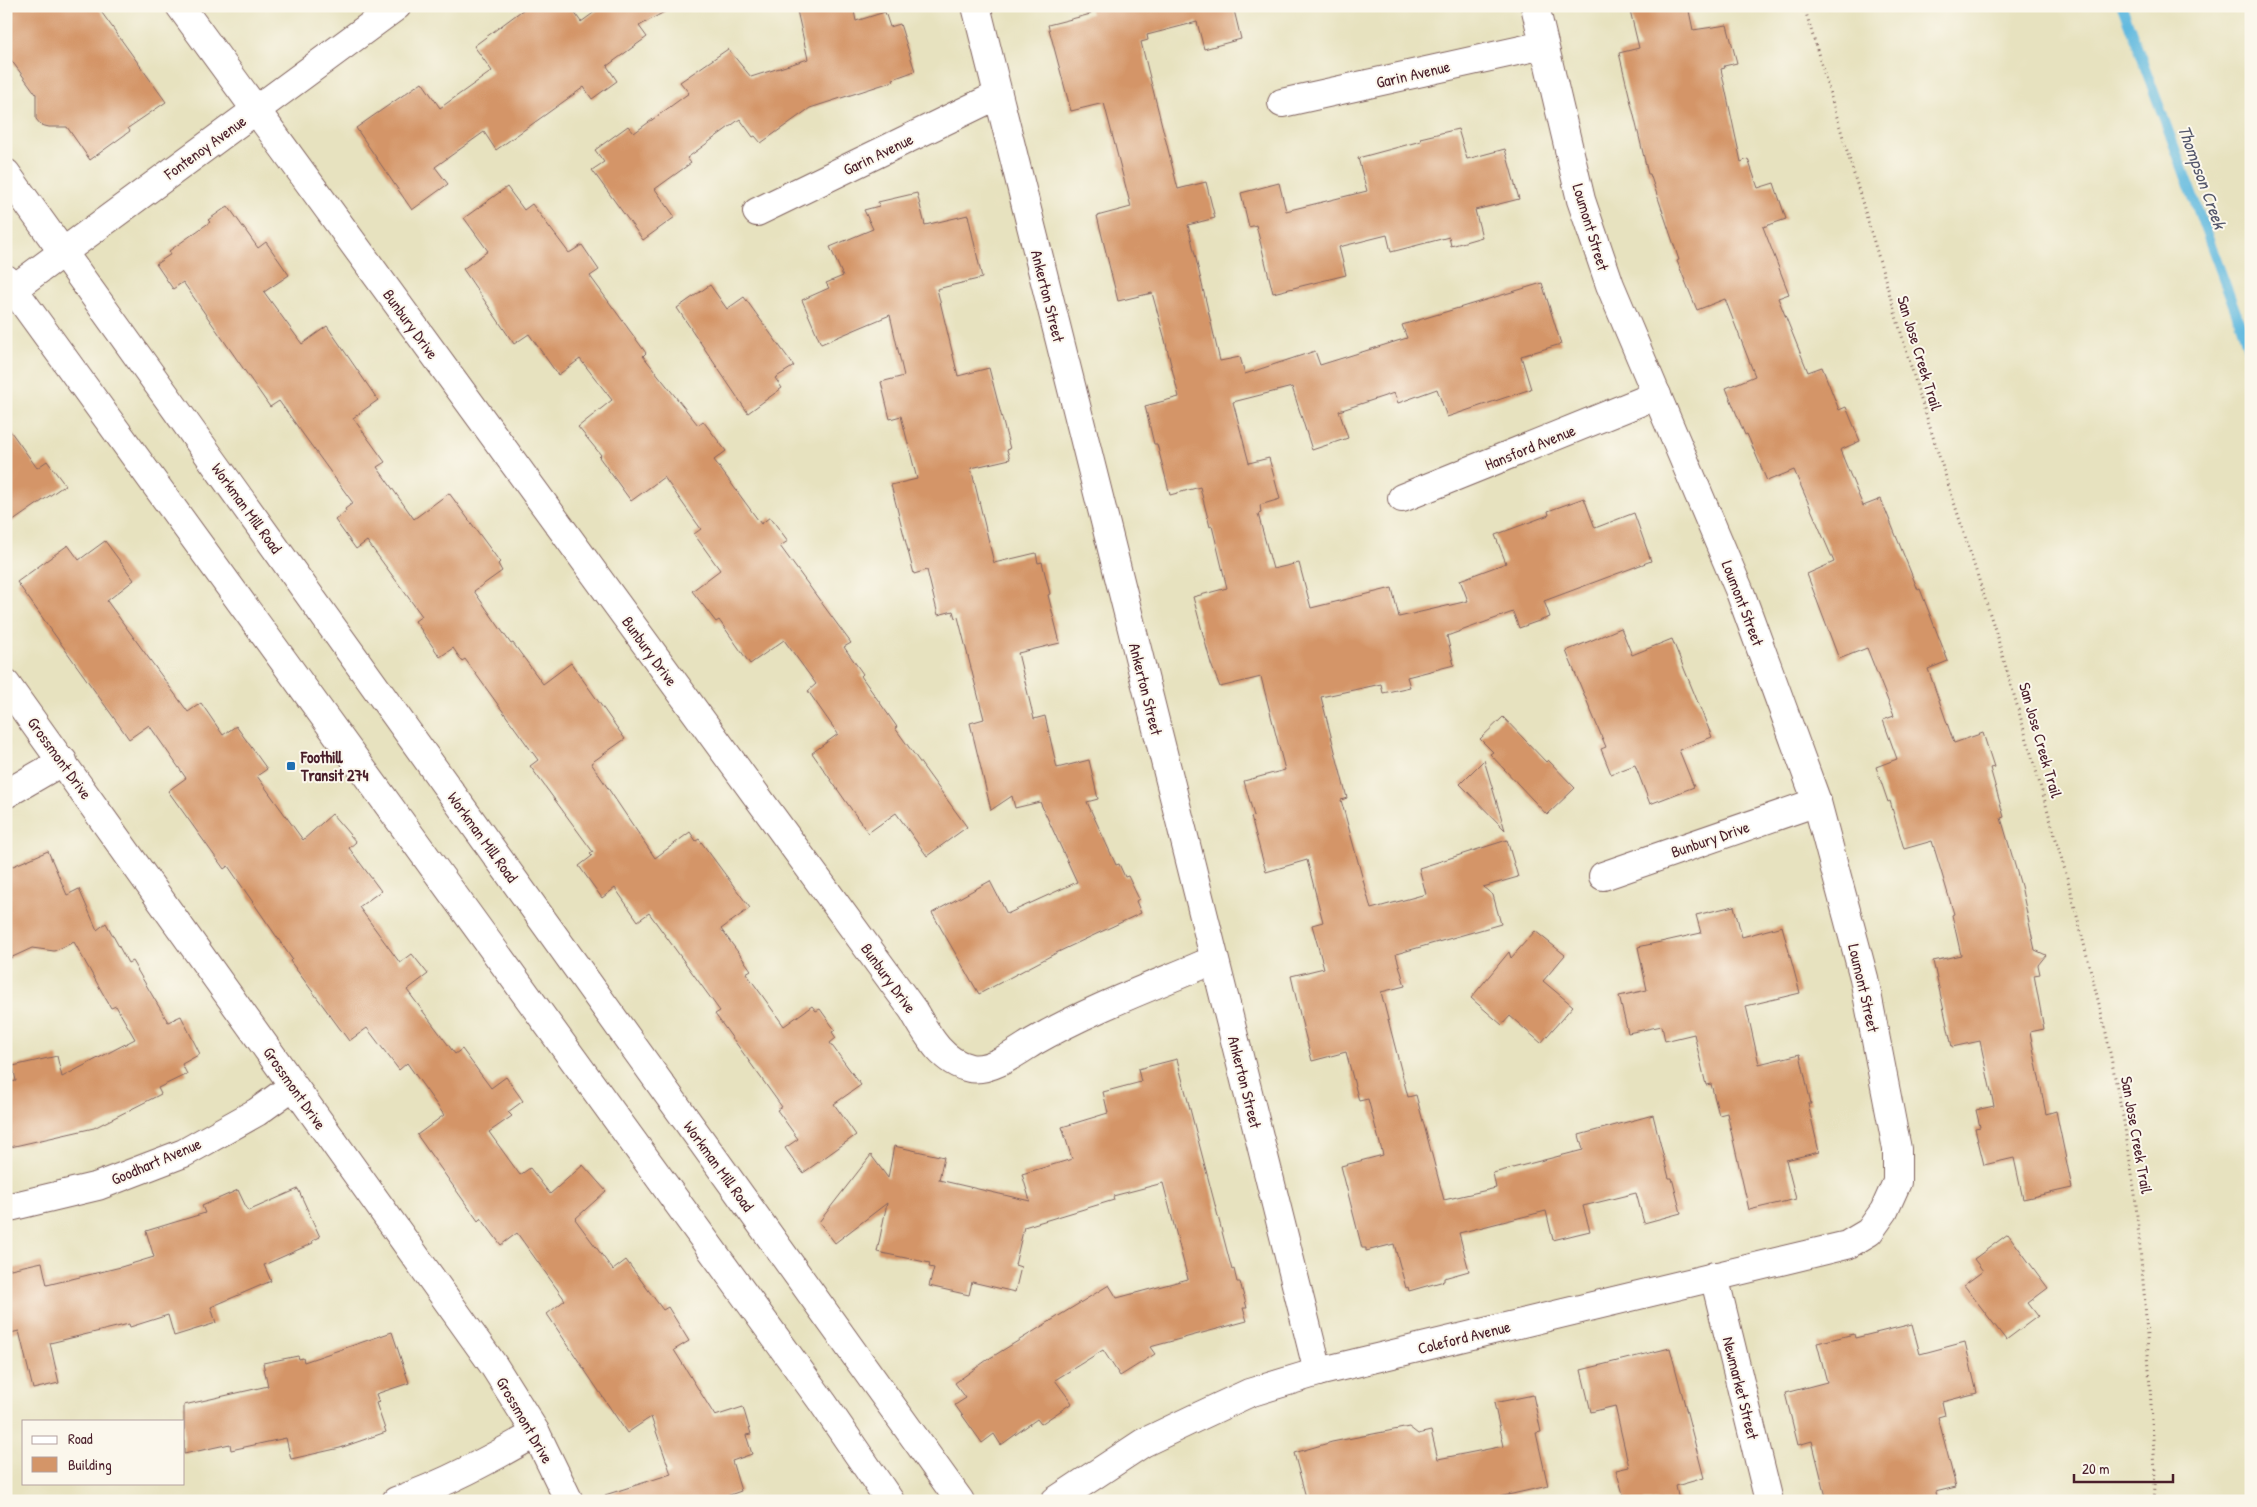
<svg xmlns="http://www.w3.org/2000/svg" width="2257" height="1507" viewBox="0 0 2257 1507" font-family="'Patrick Hand',sans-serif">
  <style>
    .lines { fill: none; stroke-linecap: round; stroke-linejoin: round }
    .stream { stroke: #62badf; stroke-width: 10 }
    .building { fill: #d49568 }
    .street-casing { stroke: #81635f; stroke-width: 30 }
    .secondary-casing { stroke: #81635f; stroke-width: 30 }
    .path { stroke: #81635f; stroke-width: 3; stroke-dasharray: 1 4; stroke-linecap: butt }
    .street { stroke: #fff; stroke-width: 28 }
    .secondary { stroke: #fff; stroke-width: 28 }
    .poi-dot { fill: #1f6fb2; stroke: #fbf7ec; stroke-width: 2 }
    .labels { text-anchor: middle; stroke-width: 4; stroke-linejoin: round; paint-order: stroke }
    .street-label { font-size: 16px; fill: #4a1f2b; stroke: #fbf7ec }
    .poi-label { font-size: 16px; font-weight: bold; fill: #4a1f2b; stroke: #fbf7ec; text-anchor: start }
    .water-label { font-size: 18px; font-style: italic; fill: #52556a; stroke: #fbf7ec }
  </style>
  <rect width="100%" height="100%" fill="#fbf7ec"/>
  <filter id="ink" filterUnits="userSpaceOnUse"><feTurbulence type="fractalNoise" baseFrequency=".02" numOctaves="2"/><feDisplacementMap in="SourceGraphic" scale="10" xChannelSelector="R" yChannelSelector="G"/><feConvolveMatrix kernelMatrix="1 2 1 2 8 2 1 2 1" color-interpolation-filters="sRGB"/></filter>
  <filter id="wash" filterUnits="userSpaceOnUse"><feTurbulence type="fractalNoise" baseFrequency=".0096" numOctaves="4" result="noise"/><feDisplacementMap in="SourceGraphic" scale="20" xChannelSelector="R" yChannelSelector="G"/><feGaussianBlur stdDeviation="1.12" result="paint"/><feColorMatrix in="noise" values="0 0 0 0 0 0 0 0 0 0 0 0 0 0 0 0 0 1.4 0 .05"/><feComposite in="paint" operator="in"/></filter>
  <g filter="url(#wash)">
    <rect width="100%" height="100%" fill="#e7e2bf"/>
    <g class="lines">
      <polyline class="stream" points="2122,6 2241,326 2251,358"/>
    </g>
    <g id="blocks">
      <g class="building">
        <polygon points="6,6 97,6 166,102 128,128 130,131 90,160 67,127 49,127 41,125 36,119 36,94 6,53"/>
        <polygon points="528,6 570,6 581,22 603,6 675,6 639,26 647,37 607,66 617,81 592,99 584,87 496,150 484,132 435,167 448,184 412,210 356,128 422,82 440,108 492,71 474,46"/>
        <polygon points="796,6 853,6 856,21 885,12 890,27 900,24 915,71 893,79 894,81 810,108 761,143 755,136 753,137 740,119 687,158 691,163 655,189 675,217 643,240 592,170 604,162 595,150 628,126 634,133 689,93 680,82 728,49 751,77 808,59"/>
        <polygon points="1089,6 1233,6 1241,39 1204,49 1197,22 1147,35 1148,40 1141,42 1178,189 1206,182 1215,218 1188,225 1220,361 1240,357 1245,374 1315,351 1320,365 1407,338 1402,325 1542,283 1561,344 1521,356 1531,389 1447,417 1437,389 1398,403 1394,393 1339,411 1348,438 1312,450 1292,387 1233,402 1249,463 1269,458 1280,499 1260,505 1261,513 1258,514 1273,569 1299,563 1311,608 1392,588 1399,617 1468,601 1460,580 1506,563 1495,535 1549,515 1548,511 1584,498 1595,528 1634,513 1651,561 1544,601 1550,617 1519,628 1513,612 1447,636 1454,665 1407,677 1410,687 1383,693 1381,684 1321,697 1347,798 1341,800 1371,909 1426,894 1419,868 1507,840 1518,877 1483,887 1493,895 1501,924 1396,954 1405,986 1381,992 1408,1097 1416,1095 1444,1200 1496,1188 1493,1173 1583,1150 1579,1135 1653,1115 1669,1178 1672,1178 1681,1213 1644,1223 1636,1193 1583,1206 1590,1231 1553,1240 1546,1211 1459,1233 1469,1271 1444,1278 1444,1281 1409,1291 1408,1287 1406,1288 1394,1244 1366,1251 1366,1248 1362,1248 1341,1166 1383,1155 1368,1099 1359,1101 1346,1052 1312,1061 1302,1023 1291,976 1324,968 1312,925 1323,922 1307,860 1266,872 1251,817 1254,816 1244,781 1285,770 1261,677 1220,687 1211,664 1193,597 1227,588 1212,526 1210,527 1200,487 1170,495 1157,444 1154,444 1145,406 1179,397 1164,336 1152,293 1118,301 1097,216 1131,207 1104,103 1071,111 1048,25 1091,14"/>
        <polygon points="1629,6 1688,6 1693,30 1727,25 1737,63 1724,66 1725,68 1721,69 1741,162 1748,159 1758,188 1774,183 1786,219 1763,227 1789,294 1778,298 1808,372 1822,367 1839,410 1846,407 1860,441 1840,450 1863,506 1881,499 1918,590 1920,589 1948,661 1928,669 1954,743 1983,733 1994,767 1990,768 2004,817 2001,818 2021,886 2035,950 2046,955 2038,965 2040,974 2034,975 2044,1029 2030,1032 2046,1114 2056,1111 2072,1188 2023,1199 2014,1158 1984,1165 1975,1128 1980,1127 1976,1110 1994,1106 1980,1041 1952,1047 1933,961 1961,955 1952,915 1954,914 1932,841 1904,849 1890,801 1888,802 1876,767 1897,759 1883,720 1894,716 1867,648 1839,659 1807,574 1834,562 1794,470 1767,481 1747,434 1745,435 1726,388 1755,376 1725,299 1697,310 1677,261 1679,260 1650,174 1648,174 1619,53 1639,48"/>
        <polygon points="1458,129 1467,159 1505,149 1519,199 1475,210 1482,237 1451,246 1449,237 1391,252 1387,235 1339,247 1346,275 1273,293 1256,225 1249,227 1241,193 1279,183 1286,211 1367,191 1358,158 1421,141 1420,138"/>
        <polygon points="507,187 524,210 532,204 569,253 582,245 599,270 590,276 646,353 643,356 698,425 703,421 726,451 714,460 761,524 770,517 788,541 780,546 851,643 844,647 863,674 861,676 897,727 895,728 967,827 927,856 896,813 868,833 812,753 838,734 808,691 816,684 784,640 750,664 719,620 716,622 692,591 720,570 694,534 701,529 664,477 631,501 599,457 601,455 578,427 612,400 580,359 558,375 529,334 514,344 463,269 488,251 464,218"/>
        <polygon points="917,193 925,225 968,215 982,278 937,289 958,376 989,368 1010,449 1007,450 1010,459 971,468 994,563 1036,553 1038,563 1042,562 1050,594 1048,595 1060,643 1018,653 1034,719 1045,716 1057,768 1089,760 1098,799 1087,802 1116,865 1119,864 1125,877 1128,876 1139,899 1136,901 1141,913 1058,952 979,994 932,913 990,881 1007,914 1077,882 1040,802 1015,808 1012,796 991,810 970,723 984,719 958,617 955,618 953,611 938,615 927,570 914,574 891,485 917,479 901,416 890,419 881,382 904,376 890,315 821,344 802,300 829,288 826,283 843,276 830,247 873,229 864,210 879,206 878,202"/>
        <polygon points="228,206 258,248 266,242 289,275 264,292 302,344 327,326 378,400 353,418 385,462 377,467 414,519 449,493 500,562 498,564 502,571 474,591 511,644 513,643 543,684 571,663 625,739 591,763 655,858 690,832 696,841 699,839 750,908 721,929 751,970 746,973 784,1026 812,1006 816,1011 820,1009 835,1030 832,1032 836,1038 830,1043 861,1085 834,1104 856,1135 803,1173 785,1148 798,1139 777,1110 782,1107 715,1014 720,1011 649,913 638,921 615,888 602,898 579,866 592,856 590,854 593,852 530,766 538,760 465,659 462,661 453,648 440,657 415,621 422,616 367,541 356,549 335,520 346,511 345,509 353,503 279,401 270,407 183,282 173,289 156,264 171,254 169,251 210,222 208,220"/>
        <polygon points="710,285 727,309 744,297 794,366 775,378 782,388 748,413 677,308"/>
        <polygon points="6,425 37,468 47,461 65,485 6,526"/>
        <polygon points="105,541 134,580 107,601 188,712 201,703 223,735 236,726 267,769 257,776 303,840 332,814 356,842 349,848 381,891 359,907 400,963 412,954 428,974 407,990 455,1054 462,1049 491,1088 506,1077 523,1101 508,1112 512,1116 489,1132 520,1175 530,1168 550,1194 583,1165 606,1191 575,1219 613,1270 626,1260 663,1310 668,1307 689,1341 674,1350 715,1416 743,1407 751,1434 746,1435 752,1454 732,1461 741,1491 727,1496 728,1501 606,1501 605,1495 671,1474 651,1417 627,1433 547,1314 565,1300 517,1233 501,1245 481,1218 478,1221 417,1135 444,1115 407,1063 399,1070 367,1028 349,1041 290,961 292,959 228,866 224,869 168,791 186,778 149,725 129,739 17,582 68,545 79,560"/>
        <polygon points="1621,628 1632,655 1672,639 1712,737 1679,750 1694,787 1650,804 1635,765 1611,774 1601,749 1606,747 1566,651"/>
        <polygon points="1503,717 1546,762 1548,760 1575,788 1547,815 1490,754 1493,752 1480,739"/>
        <polygon points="1484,760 1505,830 1460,784"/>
        <polygon points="48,851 67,895 79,889 97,930 106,923 128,963 132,961 168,1022 181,1016 200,1054 182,1064 187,1074 158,1088 161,1094 94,1128 6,1148 6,1083 16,1081 13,1066 57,1056 62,1077 135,1039 116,1006 111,1008 74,942 54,951 32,948 6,960 6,869"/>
        <polygon points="1734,906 1742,937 1782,926 1800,993 1746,1006 1759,1064 1800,1054 1811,1104 1808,1104 1819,1152 1786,1160 1796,1199 1749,1210 1727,1113 1719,1115 1711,1084 1706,1085 1694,1034 1665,1041 1662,1026 1628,1033 1619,996 1647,990 1638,947 1701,933 1696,915"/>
        <polygon points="1535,931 1565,955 1543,981 1573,1006 1541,1043 1510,1016 1502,1025 1471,998 1509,952 1511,958"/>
        <polygon points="1177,1059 1232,1270 1234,1269 1237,1282 1240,1282 1247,1308 1243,1308 1247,1321 1150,1347 1155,1354 1120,1376 1103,1350 1055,1380 1072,1403 1041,1424 1037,1419 1001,1445 994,1434 982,1443 955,1405 966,1398 955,1383 987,1360 1109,1285 1117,1298 1188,1279 1163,1183 1113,1196 1114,1200 1024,1227 1015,1265 1021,1267 1015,1292 972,1282 969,1295 929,1286 934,1268 929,1267 930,1263 877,1252 887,1203 835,1243 819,1222 871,1155 888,1178 894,1146 944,1157 939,1180 1030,1201 1022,1174 1072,1159 1062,1127 1108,1113 1103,1092 1141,1082 1138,1069"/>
        <polygon points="298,1189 320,1237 312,1241 313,1243 264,1265 271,1281 211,1307 216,1323 174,1336 168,1315 130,1327 129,1324 50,1343 59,1383 33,1389 19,1331 6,1334 6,1270 42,1262 47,1285 121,1267 154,1257 146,1231 205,1213 202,1206 238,1190 248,1211"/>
        <polygon points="2008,1234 2048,1288 2028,1303 2038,1316 2006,1340 1964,1285 1983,1271 1974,1259"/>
        <polygon points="1912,1324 1920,1354 1965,1342 1977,1393 1942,1402 1945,1415 1938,1417 1956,1487 1935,1492 1937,1501 1827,1501 1812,1441 1798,1445 1785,1393 1827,1382 1817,1343 1854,1334 1855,1338"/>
        <polygon points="392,1332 409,1383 376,1394 379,1402 376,1403 386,1432 340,1448 291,1459 286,1438 231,1450 230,1444 184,1454 184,1405 268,1386 263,1363 298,1356 299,1359 303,1358 304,1362"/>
        <polygon points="1670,1348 1704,1478 1676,1486 1679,1501 1625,1501 1616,1470 1629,1467 1615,1406 1591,1412 1581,1370"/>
        <polygon points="1533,1395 1541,1432 1536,1433 1548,1486 1481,1501 1307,1501 1294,1453 1332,1442 1409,1427 1418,1434 1431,1431 1438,1459 1504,1446 1494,1403"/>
      </g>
    </g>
  </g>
  <g filter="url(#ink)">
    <use href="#blocks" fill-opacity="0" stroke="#81635f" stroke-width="1"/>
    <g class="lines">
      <g class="street-casing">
        <g id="street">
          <path d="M180 6 913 1010C927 1034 941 1062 970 1068 990 1072 1017 1052 1033 1042 1090 1009 1153 986 1214 960"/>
          <polyline points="976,6 1318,1372"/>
          <polyline points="1282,103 1544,45"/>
          <polyline points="757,212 998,95"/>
          <polyline points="13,289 397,6"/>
          <polyline points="1402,498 1657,395"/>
          <polyline points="6,684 494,1366 536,1433 569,1501"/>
          <polyline points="6,794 63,761"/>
          <polyline points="1603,876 1817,802"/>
          <polyline points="6,1208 98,1186 184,1153 257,1112 293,1086"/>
          <polyline points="1714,1276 1769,1501"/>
          <path d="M396 1501C445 1484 491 1459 536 1433"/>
          <polyline points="1055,1501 1143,1443 1191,1420 1249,1393 1318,1372 1847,1245 1869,1232 1884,1211 1897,1182 1897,1149 1864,978 1817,802 1740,592 1610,285 1581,200 1535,6"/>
        </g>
      </g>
      <g class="secondary-casing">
        <g id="secondary">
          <polyline points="6,173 960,1501"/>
          <polyline points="6,279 823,1403 890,1501"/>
        </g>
      </g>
      <polyline class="path" points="1804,6 1918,390 1996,633 2069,884 2105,1028 2124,1122 2135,1194 2145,1303 2155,1471 2153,1501"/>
      <use href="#street" class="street"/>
      <use href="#secondary" class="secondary"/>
    </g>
  </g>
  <rect class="poi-dot" x="286" y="761" width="10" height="10" rx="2.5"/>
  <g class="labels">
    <g class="street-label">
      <text transform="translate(1413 74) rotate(-13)" y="6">Garin Avenue</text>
      <text transform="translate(205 147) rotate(-36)" y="6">Fontenoy Avenue</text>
      <text transform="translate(878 154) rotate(-26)" y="6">Garin Avenue</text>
      <text transform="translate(1591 227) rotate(73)" y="6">Loumont Street</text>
      <text transform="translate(1048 296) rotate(76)" y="6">Ankerton Street</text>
      <text transform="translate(411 324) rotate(54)" y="6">Bunbury Drive</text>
      <text transform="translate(1920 353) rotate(73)" y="6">San Jose Creek Trail</text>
      <text transform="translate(1530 447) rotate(-22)" y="6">Hansford Avenue</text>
      <text transform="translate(247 508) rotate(54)" y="6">Workman Mill Road</text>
      <text transform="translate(1743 603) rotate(69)" y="6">Loumont Street</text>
      <text transform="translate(650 651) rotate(54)" y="6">Bunbury Drive</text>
      <text transform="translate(1146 689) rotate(76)" y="6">Ankerton Street</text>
      <text transform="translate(2041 740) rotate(74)" y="6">San Jose Creek Trail</text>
      <text transform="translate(60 758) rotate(54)" y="6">Grossmont Drive</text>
      <text transform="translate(483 837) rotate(54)" y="6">Workman Mill Road</text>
      <text transform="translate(1710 839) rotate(-19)" y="6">Bunbury Drive</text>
      <text transform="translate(889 978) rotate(54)" y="6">Bunbury Drive</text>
      <text transform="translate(1864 988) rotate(77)" y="6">Loumont Street</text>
      <text transform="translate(1245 1082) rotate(76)" y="6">Ankerton Street</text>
      <text transform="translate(295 1088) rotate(55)" y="6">Grossmont Drive</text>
      <text transform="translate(2137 1135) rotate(80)" y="6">San Jose Creek Trail</text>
      <text transform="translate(156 1161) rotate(-23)" y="6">Goodhart Avenue</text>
      <text transform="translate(719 1166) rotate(54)" y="6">Workman Mill Road</text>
      <text transform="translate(1464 1337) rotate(-14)" y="6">Coleford Avenue</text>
      <text transform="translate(1741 1388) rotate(76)" y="6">Newmarket Street</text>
      <text transform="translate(525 1420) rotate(60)" y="6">Grossmont Drive</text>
    </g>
    <g class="poi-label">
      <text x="301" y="763">Foothill<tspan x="301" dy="18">Transit 274</tspan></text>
    </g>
    <g class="water-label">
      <text transform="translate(2202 177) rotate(70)" y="6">Thompson Creek</text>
    </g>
  </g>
  <rect width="2257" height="1507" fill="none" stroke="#fbf7ec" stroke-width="25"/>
  <rect x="22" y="1420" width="162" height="65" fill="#fbf7ec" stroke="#b4a19f"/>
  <rect x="32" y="1436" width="25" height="8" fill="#ffffff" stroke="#b4a19f"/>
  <text x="68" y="1444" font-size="15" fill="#4a1f2b">Road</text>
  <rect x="32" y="1457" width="25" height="15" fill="#d49568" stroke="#b4a19f"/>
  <text x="68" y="1470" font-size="15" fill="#4a1f2b">Building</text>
  <path d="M2074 1474v8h99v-8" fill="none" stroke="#4a1f2b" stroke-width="2.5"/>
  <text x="2082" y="1474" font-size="15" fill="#4a1f2b" stroke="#fbf7ec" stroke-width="4" paint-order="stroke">20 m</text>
</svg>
